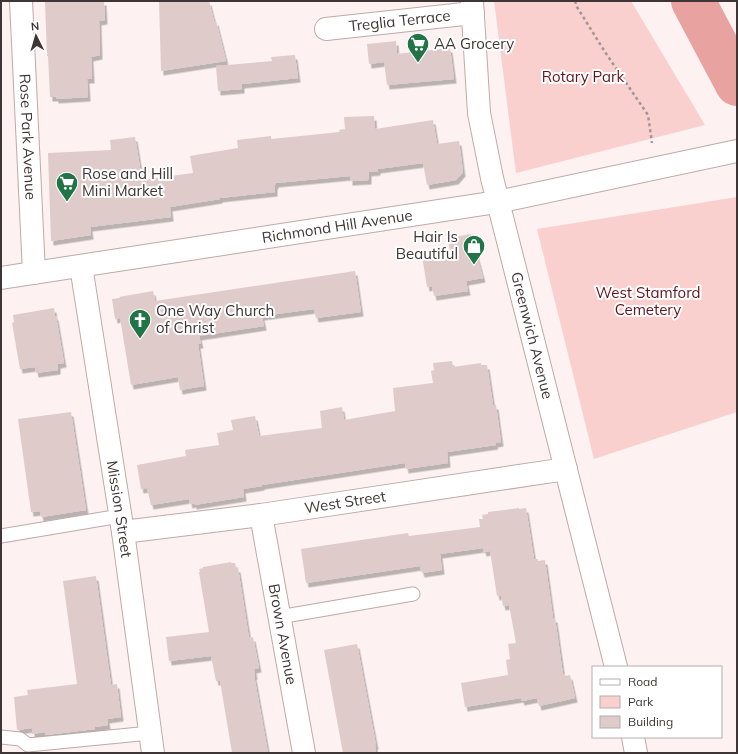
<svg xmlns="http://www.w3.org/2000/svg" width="738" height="754" viewBox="0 0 738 754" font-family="Mulish,sans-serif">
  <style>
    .green { fill: #fad0ce }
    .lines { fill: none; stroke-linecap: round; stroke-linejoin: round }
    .river { stroke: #e8a3a1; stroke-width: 44 }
    .building { fill: #dfcbca; filter: url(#shadow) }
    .lane-casing { stroke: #bdaaa9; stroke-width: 15 }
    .street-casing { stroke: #bdaaa9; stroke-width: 24 }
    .secondary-casing { stroke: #bdaaa9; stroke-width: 24 }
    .path { stroke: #a09696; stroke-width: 2.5; stroke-dasharray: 3 3; stroke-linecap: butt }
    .lane { stroke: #fff; stroke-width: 13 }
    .street { stroke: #fff; stroke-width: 22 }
    .secondary { stroke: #fff; stroke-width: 22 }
    .labels { text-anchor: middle; stroke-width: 4; stroke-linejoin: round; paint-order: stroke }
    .street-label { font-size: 15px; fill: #3e3636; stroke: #fff }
    .poi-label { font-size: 15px; fill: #3e3636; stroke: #fff; text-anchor: start }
    .park-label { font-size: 15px; fill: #64141c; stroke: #fff }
  </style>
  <defs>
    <filter id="shadow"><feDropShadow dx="2.5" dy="4.5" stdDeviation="0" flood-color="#0004"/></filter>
  </defs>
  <rect width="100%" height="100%" fill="#fef1f1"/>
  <g class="green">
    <polygon points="494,1 631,1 705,125 516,173"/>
    <polygon points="737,197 737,412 594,459 537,229"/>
  </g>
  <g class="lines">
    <polyline class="river" points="693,1 737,84"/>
  </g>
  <g class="building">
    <polygon points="45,1 104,1 105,20 99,21 100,55 91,57 92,79 87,79 88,97 56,99 56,97 50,97 48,56 47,56"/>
    <polygon points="159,1 209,1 214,21 216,21 226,61 161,71"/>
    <polygon points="396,41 397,54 450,48 454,79 387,85 384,62 369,64 367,44"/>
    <polygon points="295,55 298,78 242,84 242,89 218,91 216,66 272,61 271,57"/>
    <polygon points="374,116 375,129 433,120 437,144 459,141 463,172 456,180 427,185 423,163 378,169 378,171 369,172 369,180 350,181 350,176 276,183 276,184 275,185 275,192 220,198 220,199 170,207 171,217 90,227 91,235 51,241 48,153 111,150 110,140 135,137 142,180 193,173 190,156 238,148 237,140 271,136 271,139 340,132 339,130 345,129 344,117"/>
    <polygon points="471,234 483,278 466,281 468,291 434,296 432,286 427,287 422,256 450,252 448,238"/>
    <polygon points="355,271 361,312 316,318 314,309 262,316 264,326 199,336 201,344 198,344 204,386 180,390 178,377 131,385 120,318 115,319 112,299 120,298 119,297 153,291 155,301"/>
    <polygon points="54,308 55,316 56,316 64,363 58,364 58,370 36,373 35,367 20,369 12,323 14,322 13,315"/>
    <polygon points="452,361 453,367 481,363 481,365 487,365 493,405 496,405 501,442 495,443 496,445 447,452 448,463 406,469 405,463 262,485 262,486 243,489 244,497 194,505 194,503 190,504 189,499 151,505 147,488 141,489 137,465 186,456 185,450 219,445 217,433 233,430 231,420 255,416 259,436 322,428 320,411 342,407 344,420 395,411 393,388 433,383 431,371 434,370 433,363"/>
    <polygon points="71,412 86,510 41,517 40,511 31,512 18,419"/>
    <polygon points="519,508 519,509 526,508 534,559 538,559 538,561 545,560 553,618 555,618 563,675 564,674 565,676 570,675 575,698 539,706 537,698 522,701 521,698 465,707 461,683 508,675 506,660 510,659 508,644 516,643 509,605 503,606 501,595 497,596 490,551 484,552 483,548 440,554 442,570 422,573 420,566 306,583 301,549 408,533 409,536 480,527 479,519 483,519 482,515 488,514 488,512"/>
    <polygon points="231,562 231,563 235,563 236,568 238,568 249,638 253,637 259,668 254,669 255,675 254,675 268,753 232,753 220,681 216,681 211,656 169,661 166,637 209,632 199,572 200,572 199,569 203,568 203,567"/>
    <polygon points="96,576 111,685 117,684 121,717 107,719 108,725 95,727 95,729 46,735 45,732 32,734 32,728 17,730 14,697 28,695 27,690 77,684 63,581"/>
    <polygon points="357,644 376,745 375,745 376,753 343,753 324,650"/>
  </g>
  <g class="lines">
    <g class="lane-casing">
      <g id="lane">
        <polyline points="1,536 120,516"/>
        <polyline points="279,617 413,594"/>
        <polyline points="1,737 20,739 28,745 150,733"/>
      </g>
    </g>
    <g class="street-casing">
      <g id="street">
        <path id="s1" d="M21 1 34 273"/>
        <path id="s2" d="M326 29 473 13"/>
        <path id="s3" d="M81 266 123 532 153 753"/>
        <path id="s4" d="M1 278 497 202 737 151"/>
        <path id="s5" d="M261 515 304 753"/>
        <path id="s6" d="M123 532 261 515 566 469"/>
      </g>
    </g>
    <g class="secondary-casing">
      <g id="secondary">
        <path id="s7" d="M472 1 479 113 492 178 616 667"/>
        <polyline points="633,737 636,753"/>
      </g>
    </g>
    <polyline class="path" points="575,1 577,7 605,52 648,115 652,143"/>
    <use href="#lane" class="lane"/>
    <use href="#street" class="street"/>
    <use href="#secondary" class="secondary"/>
  </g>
  <defs>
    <g id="supermarket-pin" transform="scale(1.15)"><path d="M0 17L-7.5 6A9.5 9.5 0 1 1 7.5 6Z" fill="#217445" stroke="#fff"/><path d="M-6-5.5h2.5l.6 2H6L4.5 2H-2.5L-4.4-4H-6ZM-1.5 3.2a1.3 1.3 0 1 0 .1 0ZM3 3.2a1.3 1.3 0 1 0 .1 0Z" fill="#fff"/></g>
    <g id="shop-pin" transform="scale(1.15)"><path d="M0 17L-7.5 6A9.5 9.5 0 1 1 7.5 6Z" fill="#217445" stroke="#fff"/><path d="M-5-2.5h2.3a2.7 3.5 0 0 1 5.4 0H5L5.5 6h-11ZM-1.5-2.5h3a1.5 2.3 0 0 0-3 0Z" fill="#fff"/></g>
    <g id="church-pin" transform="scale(1.15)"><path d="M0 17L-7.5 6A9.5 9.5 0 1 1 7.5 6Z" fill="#217445" stroke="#fff"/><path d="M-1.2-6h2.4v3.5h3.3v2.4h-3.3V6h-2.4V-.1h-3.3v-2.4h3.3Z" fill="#fff"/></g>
  </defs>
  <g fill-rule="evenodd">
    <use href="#supermarket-pin" x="418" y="44"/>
    <use href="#supermarket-pin" x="67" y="183"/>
    <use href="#shop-pin" x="474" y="246"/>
    <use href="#church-pin" x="140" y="320"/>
  </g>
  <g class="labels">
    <g class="street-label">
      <text dy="5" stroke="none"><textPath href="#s2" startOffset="74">Treglia Terrace</textPath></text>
      <text dy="5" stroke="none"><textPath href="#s1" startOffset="136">Rose Park Avenue</textPath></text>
      <text dy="5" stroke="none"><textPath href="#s4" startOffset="340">Richmond Hill Avenue</textPath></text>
      <text dy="5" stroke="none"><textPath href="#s7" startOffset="341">Greenwich Avenue</textPath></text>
      <text dy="5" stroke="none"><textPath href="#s6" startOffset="224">West Street</textPath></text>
      <text dy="5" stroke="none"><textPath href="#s3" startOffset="246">Mission Street</textPath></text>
      <text dy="5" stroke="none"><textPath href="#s5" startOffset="121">Brown Avenue</textPath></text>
    </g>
    <g class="poi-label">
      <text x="434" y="49">AA Grocery</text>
      <text x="82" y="179">Rose and Hill<tspan x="82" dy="17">Mini Market</tspan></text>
      <text x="458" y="242" text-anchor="end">Hair Is<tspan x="458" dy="17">Beautiful</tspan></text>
      <text x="156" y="316">One Way Church<tspan x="156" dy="17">of Christ</tspan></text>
    </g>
    <g class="park-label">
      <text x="583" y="82">Rotary Park</text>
      <text x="648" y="298">West Stamford<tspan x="648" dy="17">Cemetery</tspan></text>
    </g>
  </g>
  <rect width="738" height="754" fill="none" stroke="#3e3636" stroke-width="4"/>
  <rect x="592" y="666" width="130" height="72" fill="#ffffff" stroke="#b2afaf"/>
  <rect x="600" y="679" width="20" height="6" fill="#ffffff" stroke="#b2afaf"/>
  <text x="628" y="686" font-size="12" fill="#3e3636">Road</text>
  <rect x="600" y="696" width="20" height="12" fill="#fad0ce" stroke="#b2afaf"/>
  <text x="628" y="706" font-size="12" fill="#3e3636">Park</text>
  <rect x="600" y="716" width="20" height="12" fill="#dfcbca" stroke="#b2afaf"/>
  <text x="628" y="726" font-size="12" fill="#3e3636">Building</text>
  <g transform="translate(36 36) rotate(355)" stroke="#ffffff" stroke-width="3" paint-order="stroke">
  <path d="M0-3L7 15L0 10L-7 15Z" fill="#3e3636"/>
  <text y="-6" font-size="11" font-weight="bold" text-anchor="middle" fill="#3e3636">N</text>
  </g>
</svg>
